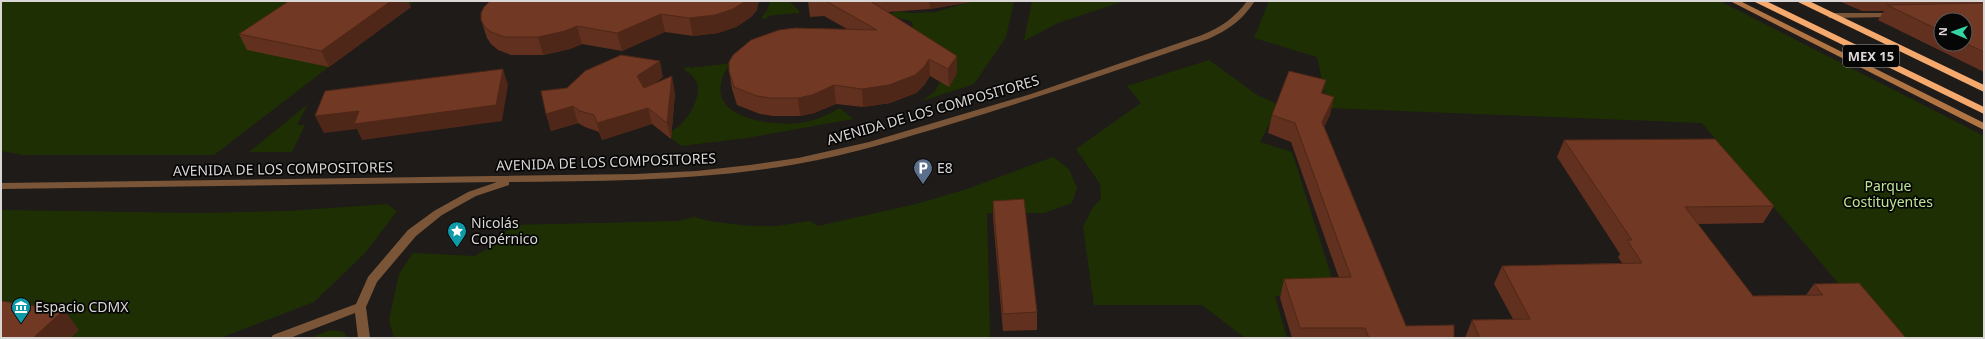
<svg xmlns="http://www.w3.org/2000/svg" width="1985" height="339" viewBox="0 0 1985 339" font-family="'Noto Sans',sans-serif">
  <style>
    .green { fill: #1e3003 }
    .lines { fill: none; stroke-linecap: round; stroke-linejoin: round }
    .street { fill: #7a5537; fill-rule: evenodd }
    .secondary { fill: #b17544; fill-rule: evenodd }
    .highway { fill: #f5a96d; fill-rule: evenodd }
    .wall { fill: #61301e; fill-rule: evenodd }
    .shaded-wall { fill: #4f2718 }
    .building { fill: #713823; stroke: #4f2718 }
    .labels { text-anchor: middle; stroke-width: 3.5; stroke-linejoin: round; paint-order: stroke }
    .shield { fill: #070606; stroke: #9a9897; stroke-width: 1 }
    .shield-label { font-size: 13px; font-weight: bold; fill: #d9d6d5 }
    .street-label { font-size: 14px; fill: #d9d6d5; stroke: #070606 }
    .poi-label { font-size: 14px; fill: #d9d6d5; stroke: #070606; text-anchor: start }
    .park-label { font-size: 14px; fill: #bde592; stroke: #070606 }
  </style>
  <rect width="100%" height="100%" fill="#1f1b19"/>
  <g class="green">
    <polygon points="1,1 415,1 214,155 23,155 1,151"/>
    <polygon points="771,1 789,1 800,12 797,14 795,13 768,16 765,19 761,18 766,12"/>
    <polygon points="973,1 1014,1 1006,37 974,84 922,101 935,91 941,80 909,33 913,25 911,21 886,15 898,11 911,13 936,12"/>
    <polygon points="1032,1 1124,1 1058,23 1024,41"/>
    <polygon points="1269,1 1720,1 1984,136 1984,338 1885,338 1702,123 1328,108 1317,57 1254,38"/>
    <polygon points="1209,60 1257,95 1279,105 1260,142 1292,152 1337,294 1275,296 1287,338 1245,338 1202,305 1094,305 1083,227 1092,209 1101,198 1100,184 1076,149 1141,103 1127,86"/>
    <path d="M732 63C726 68 722 76 721 84 714 120 776 126 800 123 815 121 827 115 840 108L853 119 747 138 681 146 666 134C670 132 675 129 679 126 688 119 699 100 698 87 697 78 690 73 683 69L689 66 690 68Z"/>
    <polygon points="308,104 297,125 305,125 292,152 249,152"/>
    <polygon points="1053,157 1069,169 1077,188 1072,203 1044,213 987,213 990,338 394,338 389,320 399,274 413,253 475,256 497,243 511,225 678,221 694,217 709,221 750,226 777,226 810,221 818,226 916,204 967,189"/>
    <polygon points="387,204 397,211 366,252 314,302 220,338 1,338 1,210 199,213 287,211"/>
    <polygon points="330,330 344,332 347,338 310,338"/>
  </g>
  <g class="lines">
    <g class="street">
      <path d="M1247 1H1255C1241 21 1230 29 1208 39 1123 68 1038 98 951 124 900 139 850 155 797 164 702 181 606 181 509 182V185L476 196 442 215 416 236 377 282 366 307 370 338H358L355 313 290 338H271L273 335 356 304 368 277 408 230 434 211 468 192 497 182 1 189V183L635 174 696 171 750 165 798 158 869 142 1031 94 1202 35C1221 27 1235 18 1247 1Z"/>
      <polygon points="1832,13 1894,13 1898,15 1894,17 1829,18 1828,16"/>
    </g>
    <polygon class="secondary" points="1730,1 1740,1 1984,123 1984,130"/>
    <g class="highway">
      <polygon points="1753,1 1766,1 1984,107 1984,114"/>
      <polygon points="1796,1 1809,1 1984,85 1984,92"/>
    </g>
  </g>
  <g class="wall">
    <polygon points="808,1 977,1 930,9 888,12 957,73 949,87 930,76 925,84 916,93 890,103 863,107 836,104 814,113 800,116 773,116 760,114 737,105 732,89 729,71 847,29 824,16 810,17"/>
    <path d="M1839 1H1984V72L1878 20 1884 11H1862ZM1941 20H1965V44H1941Z"/>
    <polygon points="411,7 329,67 247,50 239,34"/>
    <polygon points="757,10 751,17 736,27 718,33 693,36 665,32 622,51 582,44 570,49 543,55 511,55 498,50 491,44 487,38 481,20"/>
    <polygon points="663,77 652,85 675,93 671,139 652,124 602,140 599,132 585,127 578,123 551,131 546,114"/>
    <polygon points="1326,80 1322,93 1330,115 1324,126 1406,326 1454,338 1292,338 1280,298 1284,279 1339,278 1291,142 1268,133 1272,115"/>
    <polygon points="1564,140 1774,206 1763,223 1698,224 1753,296 1806,295 1814,284 1906,338 1465,338 1472,320 1513,319 1494,284 1502,266 1622,263 1618,257 1620,254 1557,157"/>
    <polygon points="993,201 1037,312 1037,330 1003,331 993,218"/>
  </g>
  <g class="shaded-wall">
    <polygon points="391,1 408,1 411,7 329,67 321,51"/>
    <polygon points="746,1 759,1 757,10 751,17 736,27 718,33 693,36 689,18"/>
    <polygon points="929,1 977,1 930,9"/>
    <polygon points="661,14 665,32 622,51 617,33"/>
    <polygon points="577,26 582,44 570,49 543,55 538,37"/>
    <polygon points="957,56 957,73 949,87 948,69"/>
    <polygon points="929,59 930,76 925,84 916,93 890,103 863,107 862,89"/>
    <polygon points="660,61 663,77 641,93 637,76"/>
    <polygon points="503,69 508,85 502,121 362,140 357,129 324,133 315,116 359,111"/>
    <polygon points="672,76 675,93 671,139 667,123"/>
    <polygon points="1326,80 1321,99 1321,93"/>
    <polygon points="834,85 836,104 814,113 800,116 798,98"/>
    <polygon points="1334,97 1330,115 1318,140 1322,122"/>
    <polygon points="573,106 578,123 551,131 546,114"/>
    <polygon points="648,108 652,124 602,140 597,123"/>
    <polygon points="64,310 79,330 71,338 33,338"/>
  </g>
  <g class="building">
    <polygon points="289,1 391,1 321,51 239,34"/>
    <polygon points="490,1 746,1 733,9 715,15 689,18 661,14 617,33 577,26 565,31 538,37 505,37 491,32 485,27 481,20 481,13 484,7"/>
    <polygon points="826,1 870,1 957,56 948,69 929,59 924,67 915,75 889,85 862,89 834,85 812,95 798,98 770,98 757,96 734,87 729,71 729,62 733,55 751,40 779,30 795,28 877,30"/>
    <polygon points="1984,3 1984,52 1965,43 1965,20 1941,20 1941,31 1887,5"/>
    <polygon points="621,55 660,61 637,76 644,88 672,76 667,123 648,108 597,123 594,115 580,111 573,106 546,114 541,91 567,88 585,71"/>
    <polygon points="503,69 496,105 354,124 359,111 315,116 325,91"/>
    <polygon points="1289,71 1326,80 1321,93 1334,97 1322,122 1406,326 1454,325 1454,338 1369,338 1365,328 1300,328 1284,279 1351,277 1295,123 1272,115"/>
    <polygon points="1715,139 1774,206 1685,207 1753,296 1823,295 1814,284 1859,283 1906,338 1480,338 1472,320 1530,319 1502,266 1642,263 1627,240 1632,240 1564,140"/>
    <polygon points="1024,199 1037,312 1003,314 993,201"/>
    <polygon points="1,301 64,310 33,338 1,338"/>
  </g>
  <defs>
    <g id="parking-pin" transform="scale(1)"><path d="M0 17L-7.5 6A9.5 9.5 0 1 1 7.5 6Z" fill="#5c6f8a" stroke="#070606"/><path d="M-3.5-5.5H1a3.5 3.5 0 0 1 0 7H-1V5.5H-3.5ZM-1-3.4V-.6H.8a1.4 1.4 0 0 0 0-2.8Z" fill="#fff"/></g>
    <g id="sight-pin" transform="scale(1)"><path d="M0 17L-7.5 6A9.5 9.5 0 1 1 7.5 6Z" fill="#0f9aa8" stroke="#070606"/><path d="M0-6L1.8-2.2L6-1.7L2.9 1.2L3.7 5.4L0 3.3L-3.7 5.4L-2.9 1.2L-6-1.7L-1.8-2.2Z" fill="#fff"/></g>
    <g id="museum-pin" transform="scale(1)"><path d="M0 17L-7.5 6A9.5 9.5 0 1 1 7.5 6Z" fill="#0f9aa8" stroke="#070606"/><path d="M0-6L6-3V-2H-6V-3ZM-5-1h2V3h-2ZM-1-1h2V3h-2ZM3-1h2V3H3ZM-6 4H6V6H-6Z" fill="#fff"/></g>
  </defs>
  <g fill-rule="evenodd">
    <use href="#parking-pin" x="923" y="168"/>
    <use href="#sight-pin" x="457" y="231"/>
    <use href="#museum-pin" x="21" y="307"/>
  </g>
  <g class="labels">
    <rect class="shield" x="1843" y="45" width="56" height="22" rx="3"/>
    <g class="shield-label">
      <text x="1871" y="61">MEX 15</text>
    </g>
    <g class="street-label">
      <text transform="translate(933 110) rotate(-16)" y="5">AVENIDA DE LOS COMPOSITORES</text>
      <text transform="translate(606 162) rotate(-2)" y="5">AVENIDA DE LOS COMPOSITORES</text>
      <text transform="translate(283 169) rotate(-1)" y="5">AVENIDA DE LOS COMPOSITORES</text>
    </g>
    <g class="poi-label">
      <text x="937" y="173">E8</text>
      <text x="471" y="228">Nicolás<tspan x="471" dy="16">Copérnico</tspan></text>
      <text x="35" y="312">Espacio CDMX</text>
    </g>
    <g class="park-label">
      <text x="1888" y="191">Parque<tspan x="1888" dy="16">Costituyentes</tspan></text>
    </g>
  </g>
  <rect width="1985" height="339" fill="none" stroke="#d9d6d5" stroke-width="4"/>
  <g transform="translate(1953 32) rotate(272)"><circle r="19" fill="#070606" stroke="#5b5959"/>
  <path d="M0-3L7 15L0 10L-7 15Z" fill="#35d4a7"/>
  <text y="-6" font-size="11" font-weight="bold" text-anchor="middle" fill="#d9d6d5">N</text>
  </g>
</svg>
